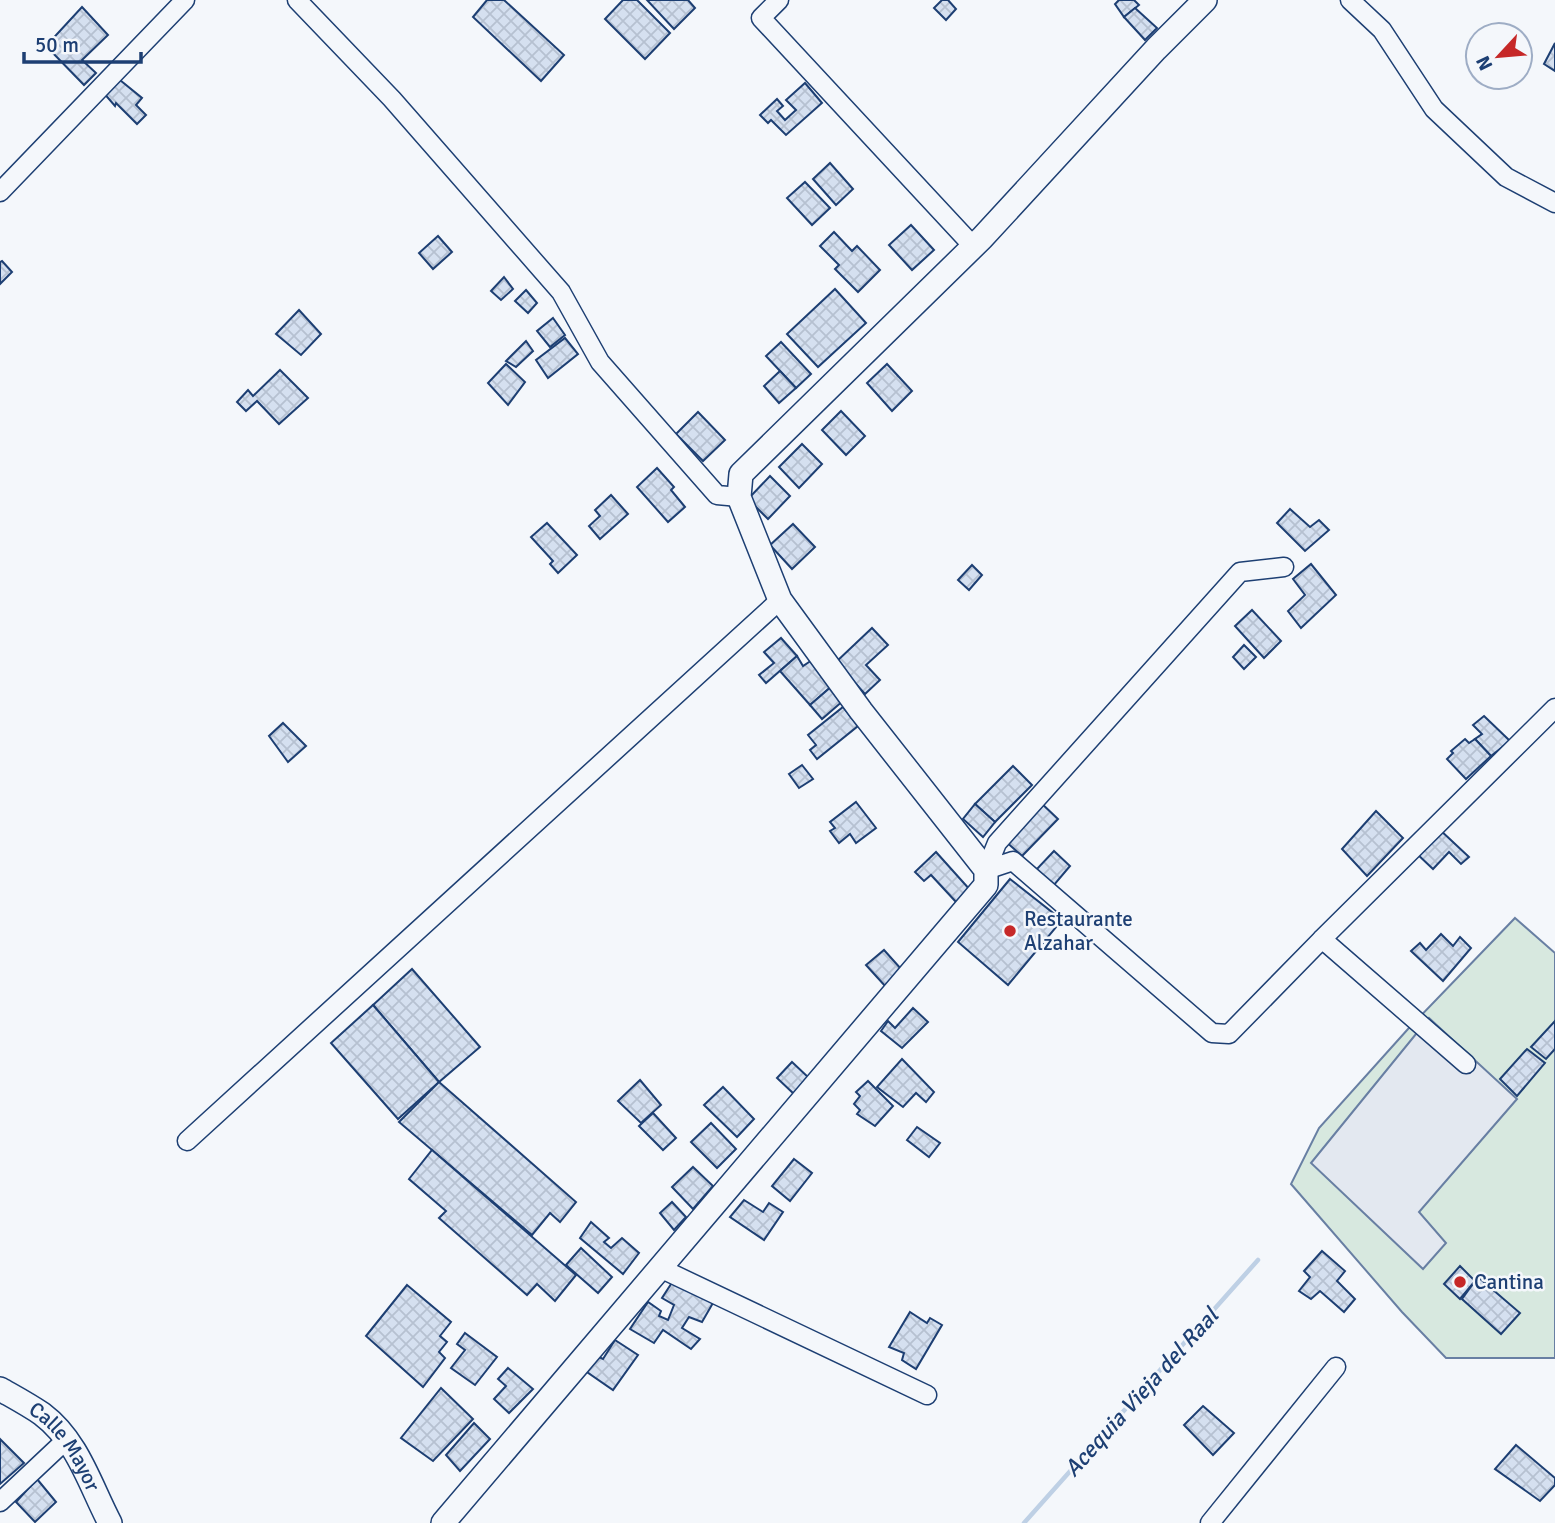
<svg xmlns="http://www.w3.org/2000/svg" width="1555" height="1523" viewBox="0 0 1555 1523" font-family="Signika,sans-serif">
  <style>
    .grass { fill: #d7e8df; stroke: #687fa3; stroke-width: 2 }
    .parking { fill: #e3e8f0; stroke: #687fa3; stroke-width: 2 }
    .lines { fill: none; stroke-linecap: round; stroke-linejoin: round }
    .stream { stroke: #bed0e5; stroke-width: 4.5 }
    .building { fill: url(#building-cross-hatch); stroke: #1d3f73; stroke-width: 2 }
    .minor-casing { stroke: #1d3f73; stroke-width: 21 }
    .major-casing { stroke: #1d3f73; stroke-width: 26 }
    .minor { stroke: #f4f7fb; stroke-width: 18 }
    .major { stroke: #f4f7fb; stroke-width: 23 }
    .poi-dot { fill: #c62828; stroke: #f4f7fb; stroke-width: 2.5 }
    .labels { text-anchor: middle; stroke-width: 5; stroke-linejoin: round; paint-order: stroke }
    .poi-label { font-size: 21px; fill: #1d3f73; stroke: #f4f7fb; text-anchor: start }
    .street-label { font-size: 21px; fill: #1d3f73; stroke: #f4f7fb }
    .water-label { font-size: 23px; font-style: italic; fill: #1d3f73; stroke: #f4f7fb }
  </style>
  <defs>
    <pattern id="building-cross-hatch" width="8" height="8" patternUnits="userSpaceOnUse" patternTransform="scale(1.75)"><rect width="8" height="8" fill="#d5e0f0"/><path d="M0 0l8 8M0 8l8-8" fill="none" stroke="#b6c1d1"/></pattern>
  </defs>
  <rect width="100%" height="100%" fill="#f4f7fb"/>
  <polygon class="grass" points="1515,918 1555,953 1555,1358 1446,1358 1402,1312 1291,1184 1319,1128 1408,1029"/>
  <polygon class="parking" points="1429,1018 1517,1099 1419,1212 1446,1243 1423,1269 1311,1163"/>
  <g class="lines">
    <polyline class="stream" points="1024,1523 1258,1260"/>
  </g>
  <g class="building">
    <polygon points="487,0 504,0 564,55 541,81 473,17"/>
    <polygon points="623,0 637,0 670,33 645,59 605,19"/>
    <polygon points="647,0 688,0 695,8 674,29"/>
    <polygon points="942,0 948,0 956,9 946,20 934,8"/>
    <polygon points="1119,0 1134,0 1139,5 1124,17 1115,4"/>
    <polygon points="82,7 108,35 82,60 96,73 84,85 46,46"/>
    <polygon points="1135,8 1157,28 1145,40 1124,17"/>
    <polygon points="1555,43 1555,71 1544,64"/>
    <polygon points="115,76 142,98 136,105 146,115 137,124 116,103 115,106 102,91"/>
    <polygon points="805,83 822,103 786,135 771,120 768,123 760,115 777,99 783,106 777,111 785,120 796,110 786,100"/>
    <polygon points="830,163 853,189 836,205 813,179"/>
    <polygon points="805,182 830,208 812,225 787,198"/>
    <polygon points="911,225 934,250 912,270 889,245"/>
    <polygon points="834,232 852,251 857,246 880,270 858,292 835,269 839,265 820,246"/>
    <polygon points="438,236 452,252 433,269 419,253"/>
    <polygon points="2,261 12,272 0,284 0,262"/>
    <polygon points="504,277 513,289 501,300 491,291"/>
    <polygon points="835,289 866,323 818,367 787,334"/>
    <polygon points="526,290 537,303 528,313 515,301"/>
    <polygon points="299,310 321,334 301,355 276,334"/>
    <polygon points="553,318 565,335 550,347 537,331"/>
    <polygon points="565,338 578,354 548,378 536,360"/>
    <polygon points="526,341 533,351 516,367 506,361"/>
    <polygon points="781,342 811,374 796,388 766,356"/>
    <polygon points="506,364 525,382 508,405 488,383"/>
    <polygon points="887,364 912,391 892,411 867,383"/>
    <polygon points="280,370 308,398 279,424 257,401 246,411 237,402 248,390 253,396"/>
    <polygon points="780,371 796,388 779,403 764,386"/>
    <polygon points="841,411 865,436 846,455 822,430"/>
    <polygon points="698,412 725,440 703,461 676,434"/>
    <polygon points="802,444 822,464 799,488 779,467"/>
    <polygon points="657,468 674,487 671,490 685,507 668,522 637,487"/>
    <polygon points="770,476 790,496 768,519 748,499"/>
    <polygon points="611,495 628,514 600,539 589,526 600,516 595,510"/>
    <polygon points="1290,509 1310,527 1319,520 1329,530 1305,551 1277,523"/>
    <polygon points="547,523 577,555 558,573 550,564 553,561 531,537"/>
    <polygon points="793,524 815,547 792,569 770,545"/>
    <polygon points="1311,564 1336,595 1301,628 1288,611 1305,595 1293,579"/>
    <polygon points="972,565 982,575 969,590 958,580"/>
    <polygon points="1252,610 1281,641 1264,658 1235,626"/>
    <polygon points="872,628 888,645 866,665 880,680 865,694 836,662"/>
    <polygon points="781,638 797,656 766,683 759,675 774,663 764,652"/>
    <polygon points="1244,645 1256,657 1244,669 1233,657"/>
    <polygon points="797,656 803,666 812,660 832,686 810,705 780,671"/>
    <polygon points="832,686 844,700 822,719 810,705"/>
    <polygon points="843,707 858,726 817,759 810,750 816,745 808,735"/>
    <polygon points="1484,716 1510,741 1491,756 1475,739 1482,734 1473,725"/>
    <polygon points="283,723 306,746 288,762 269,736"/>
    <polygon points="1465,739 1469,743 1475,739 1491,756 1466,779 1447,759 1453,753 1451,751"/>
    <polygon points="802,765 813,779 799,788 789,774"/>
    <polygon points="1013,766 1032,785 995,822 975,804"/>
    <polygon points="1038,800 1058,819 1022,856 1004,840"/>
    <polygon points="856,802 876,828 856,843 850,834 839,843 830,831 835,828 830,822"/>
    <polygon points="975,804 995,822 983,837 963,819"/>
    <polygon points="1376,811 1403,838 1367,876 1342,849"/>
    <polygon points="1438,828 1469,857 1461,864 1449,852 1433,869 1415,852"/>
    <polygon points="1054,851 1070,866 1054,885 1035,871"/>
    <polygon points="936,852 971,891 957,903 931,875 924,881 915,872"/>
    <polygon points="1010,879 1062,920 1008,985 958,942"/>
    <polygon points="1441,934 1453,946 1460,937 1471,948 1443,981 1411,951 1420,943 1426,950"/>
    <polygon points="884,950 902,970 886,987 866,965"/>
    <polygon points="412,969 480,1047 439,1082 373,1005"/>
    <polygon points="373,1005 439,1082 398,1119 331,1043"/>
    <polygon points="913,1008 928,1022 902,1048 881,1031 888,1021 895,1028"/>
    <polygon points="1555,1021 1555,1049 1546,1059 1531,1047"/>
    <polygon points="1527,1049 1545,1063 1517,1096 1500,1079"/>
    <polygon points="902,1059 934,1092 926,1102 916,1093 903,1107 877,1087"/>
    <polygon points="792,1062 809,1078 794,1094 777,1078"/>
    <polygon points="640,1080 661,1105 641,1123 618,1101"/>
    <polygon points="868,1081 893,1106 875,1126 857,1114 860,1110 854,1104 860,1096 856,1092"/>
    <polygon points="439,1082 576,1202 560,1222 550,1213 532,1235 399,1122"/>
    <polygon points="723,1087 754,1119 737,1137 704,1105"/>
    <polygon points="653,1113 676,1138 663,1150 639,1126"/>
    <polygon points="711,1123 736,1149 717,1168 691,1142"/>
    <polygon points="917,1127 940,1143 929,1157 907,1140"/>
    <polygon points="432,1150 576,1275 555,1301 537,1284 527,1295 439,1218 446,1211 409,1179"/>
    <polygon points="794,1159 812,1173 790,1201 772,1186"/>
    <polygon points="693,1167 713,1186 693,1209 672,1187"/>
    <polygon points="744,1200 763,1212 769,1203 783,1212 764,1240 730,1217"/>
    <polygon points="672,1202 686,1217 674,1230 660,1213"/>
    <polygon points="591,1222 609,1238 604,1242 611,1248 622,1238 639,1253 623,1274 580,1238"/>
    <polygon points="581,1248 612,1277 598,1293 566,1265"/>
    <polygon points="1322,1251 1345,1271 1337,1281 1355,1299 1344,1312 1320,1291 1311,1299 1299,1291 1310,1277 1304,1271"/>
    <polygon points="1460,1266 1475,1281 1460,1299 1444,1284"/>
    <polygon points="1478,1277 1520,1313 1501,1334 1462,1299"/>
    <polygon points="673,1281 713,1303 702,1322 689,1317 682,1328 700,1339 691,1349 663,1330 654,1343 630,1329 648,1302 661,1311 659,1316 668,1320 674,1305 662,1298"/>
    <polygon points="407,1285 451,1322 440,1336 447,1342 439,1352 445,1358 423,1387 366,1336"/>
    <polygon points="910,1312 927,1323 930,1318 942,1325 916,1369 902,1360 904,1353 889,1347"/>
    <polygon points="465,1333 497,1357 475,1385 451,1368 465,1350 457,1344"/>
    <polygon points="615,1340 638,1355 613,1390 584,1370 595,1355 603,1359"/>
    <polygon points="508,1368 533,1389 509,1413 494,1399 506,1386 498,1379"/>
    <polygon points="441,1388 473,1419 433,1461 401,1438"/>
    <polygon points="1203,1406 1234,1433 1213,1455 1184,1425"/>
    <polygon points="474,1423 490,1439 460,1471 446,1455"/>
    <polygon points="0,1439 24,1463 0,1484"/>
    <polygon points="1516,1445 1555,1478 1555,1485 1540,1501 1495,1469"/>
    <polygon points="37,1479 56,1502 35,1522 16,1502"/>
  </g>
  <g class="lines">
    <g class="minor-casing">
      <g id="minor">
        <polyline points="297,0 392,99 561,292 600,362 717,495 739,497"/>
        <polyline points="779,0 761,18 973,246"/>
        <polyline points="1350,0 1382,30 1434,109 1506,177 1555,203"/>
        <polyline points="0,192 185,0"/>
        <polyline points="1284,567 1240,572 997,843 986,870 1013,861 1212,1033 1229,1034 1322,939 1466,1064"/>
        <polyline points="1322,939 1555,708"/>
        <polyline points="187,1141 780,600"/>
        <polyline points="660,1268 927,1395"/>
        <polyline points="0,1502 67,1439"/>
        <polyline points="1210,1523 1336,1367"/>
      </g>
    </g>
    <g class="major-casing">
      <g id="major">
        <path id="s1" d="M0 1389C14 1397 29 1405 42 1414 78 1441 90 1485 110 1523"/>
        <polyline points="443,1523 986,885 986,870 861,711 780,600 739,497 741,474 982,238 1156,49 1205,0"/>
      </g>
    </g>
    <use href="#minor" class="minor"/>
    <use href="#major" class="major"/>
  </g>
  <g class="poi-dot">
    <circle cx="1010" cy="931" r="7"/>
    <circle cx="1460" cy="1282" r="7"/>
  </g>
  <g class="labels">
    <g class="poi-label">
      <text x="1024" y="926">Restaurante<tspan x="1024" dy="24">Alzahar</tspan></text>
      <text x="1474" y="1289">Cantina</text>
    </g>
    <g class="street-label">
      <text dy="7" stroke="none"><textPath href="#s1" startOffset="89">Calle Mayor</textPath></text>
    </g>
    <g class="water-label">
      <text transform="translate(1141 1392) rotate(-48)" y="8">Acequia Vieja del Raal</text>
    </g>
  </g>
  <g transform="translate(1499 56) rotate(244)"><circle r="33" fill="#f4f7fb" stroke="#9eadc5" stroke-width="2"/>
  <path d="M0-5L12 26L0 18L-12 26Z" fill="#c62828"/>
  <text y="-10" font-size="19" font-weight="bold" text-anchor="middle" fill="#1d3f73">N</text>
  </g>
  <path d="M24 52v10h117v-10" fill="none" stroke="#1d3f73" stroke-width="3.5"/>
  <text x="35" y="52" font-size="21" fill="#1d3f73" stroke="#f4f7fb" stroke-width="5" paint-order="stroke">50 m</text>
</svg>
